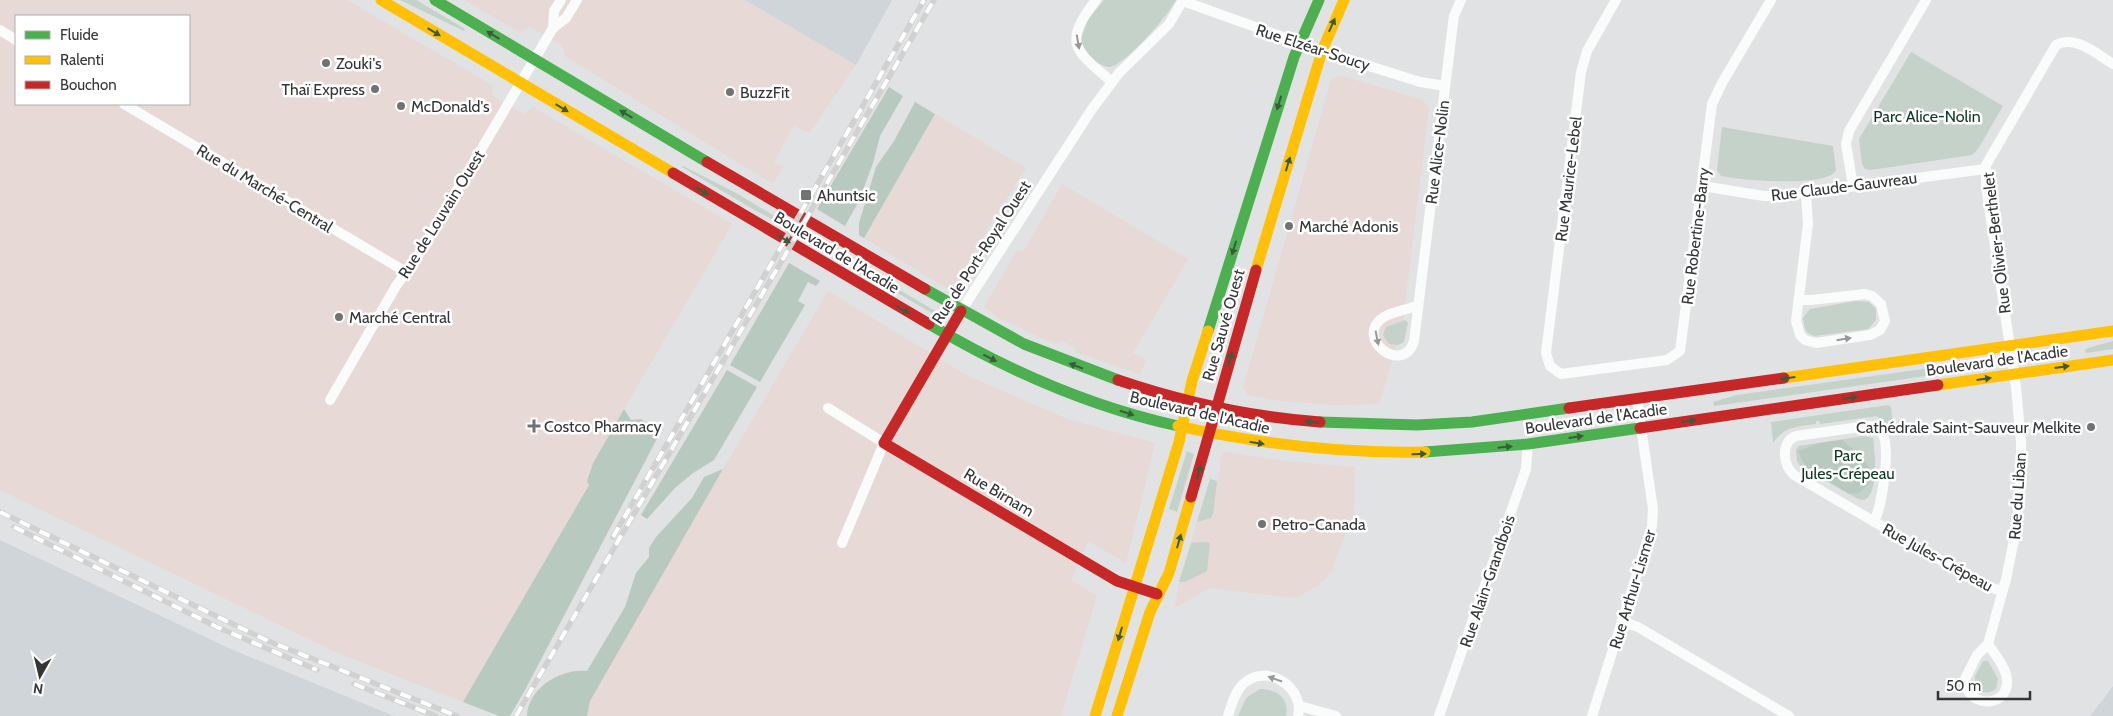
<svg xmlns="http://www.w3.org/2000/svg" width="2113" height="716" viewBox="0 0 2113 716" font-family="Cabin,sans-serif">
  <style>
    .commercial { fill: #e6d9d6; fill-rule: evenodd }
    .built { fill: #d0d5da }
    .green { fill: #c4d2ca }
    .forest { fill: #b8cabf }
    .lines { fill: none; stroke-linecap: round; stroke-linejoin: round }
    .street { stroke: #fafbfb; stroke-width: 10 }
    .fast { stroke: #4caf50; stroke-width: 11 }
    .slow { stroke: #ffc107; stroke-width: 11 }
    .jam { stroke: #c62828; stroke-width: 11 }
    .rail-casing { stroke: #d1d1d1; stroke-width: 5.5 }
    .rail { stroke: #fff; stroke-width: 4; stroke-dasharray: 11; stroke-linecap: butt }
    .oneway { fill: #3b5a3e }
    .oneway2 { fill: #979898 }
    .poi-dot { fill: #717273; stroke: #fff; stroke-width: 2 }
    .labels { text-anchor: middle; stroke-width: 5; stroke-linejoin: round; paint-order: stroke }
    .street-label { font-size: 16px; fill: #343536; stroke: #fff }
    .poi-label { font-size: 16px; fill: #343536; stroke: #fff; text-anchor: start }
    .park-label { font-size: 16px; fill: #0c3822; stroke: #fff }
  </style>
  <rect width="100%" height="100%" fill="#e1e2e3"/>
  <g class="commercial">
    <path d="M0 0H347L492 85 493 96 524 114 533 107 732 224 593 462 587 481 589 485 463 702 340 654 0 490ZM16 16H189V104H16Z"/>
    <polygon points="465,0 745,0 856,65 809,133 794,125 774,162 783,167 773,184 565,56 563,46 530,27 520,33"/>
    <polygon points="1338,75 1421,99 1429,107 1402,328 1379,404 1334,405 1272,400 1248,395 1243,388 1331,80"/>
    <polygon points="935,114 1026,168 950,290 864,238"/>
    <polygon points="1062,184 1188,259 1133,353 1146,360 1140,374 1075,352 1076,349 1061,340 1058,345 1041,338 999,318 984,307 1017,250 1023,252"/>
    <polygon points="828,291 966,375 1067,419 1155,443 1126,563 1088,541 1071,580 1097,596 1061,716 578,716"/>
    <polygon points="1227,452 1292,462 1355,467 1354,511 1331,572 1329,572 1325,581 1296,598 1209,588 1175,608 1179,582 1210,479 1218,481 1222,453"/>
  </g>
  <g class="built">
    <polygon points="745,0 892,0 856,65"/>
    <polygon points="0,540 233,650 394,716 0,716"/>
    <polygon points="2113,686 2113,716 2090,716 2105,697"/>
  </g>
  <g class="green">
    <polygon points="400,0 416,0 465,29 464,31"/>
    <path d="M1104 0H1176C1168 15 1126 65 1109 67 1095 65 1084 52 1081 39L1087 21Z"/>
    <polygon points="1911,52 2003,106 1978,149 1972,155 1871,170 1865,169 1862,164 1859,139"/>
    <path d="M1722 127 1833 146 1836 170C1829 188 1739 180 1721 176L1717 170Z"/>
    <polygon points="683,166 736,193 781,220 780,223 756,211 682,167"/>
    <polygon points="853,263 937,312 935,315 852,266"/>
    <path d="M1856 301 1869 302 1876 309V320L1868 329 1815 336C1803 333 1805 325 1803 318L1810 309Z"/>
    <polygon points="1405,320 1408,323 1404,342 1398,345 1389,344 1383,335 1386,327"/>
    <polygon points="2113,341 2113,349 2086,353 2085,349"/>
    <polygon points="1938,367 1939,370 1926,376 1714,406 1713,402 1737,395"/>
    <path d="M1888 405 1891 407 1893 427 1876 416 1820 424 1819 421H1816V424C1795 427 1785 426 1773 443L1771 422Z"/>
    <path d="M1863 436 1873 438C1875 453 1879 494 1864 500L1858 499 1800 466 1797 461 1796 450 1799 446Z"/>
    <polygon points="1187,451 1194,454 1177,512 1169,509"/>
    <polygon points="1210,479 1217,481 1213,514 1211,518 1197,522"/>
    <polygon points="1207,542 1210,543 1207,571 1185,582 1179,582 1191,543"/>
    <path d="M1983 661H1988L1998 679 1996 689C1987 695 1980 693 1975 685V676Z"/>
    <path d="M1260 689C1276 689 1290 698 1286 716H1238L1246 698Z"/>
  </g>
  <g class="forest">
    <polygon points="889,87 903,96 880,136 873,163 859,201 845,226 817,209"/>
    <polygon points="915,102 935,114 864,238 859,235 859,223 876,167 894,141"/>
    <polygon points="789,263 820,281 816,286 808,282 798,301 805,305 760,382 730,365"/>
    <polygon points="727,370 757,387 714,460 693,473 675,488 647,519 641,515"/>
    <polygon points="624,409 631,420 641,419 661,431 525,690 510,716 499,716 463,702 589,485 587,481 593,463"/>
    <path d="M1842 440C1854 451 1877 464 1869 484L1859 493 1849 494 1807 469 1798 451 1820 443Z"/>
    <path d="M723 469 590 701 587 716H527C528 688 561 668 587 671L625 607 636 573 649 557V548L656 537 692 498 704 477Z"/>
  </g>
  <g class="lines">
    <g class="street">
      <path d="M1096 0C1062 44 1075 50 1112 82"/>
      <polyline points="1616,0 1587,51 1581,72 1546,353 1550,366 1561,374 1667,360 1680,351 1712,104 1722,83 1771,0"/>
      <polyline points="1183,1 1322,51 1420,82 1445,86"/>
      <polyline points="553,28 554,11 561,0"/>
      <polyline points="0,30 16,40"/>
      <polyline points="124,104 406,272"/>
      <polyline points="1702,186 1764,196 1781,196 1985,169"/>
      <polyline points="1853,186 1846,144 1849,131 1926,0"/>
      <polyline points="1799,300 1811,300 1865,294 1872,296 1881,304 1885,321 1880,330 1870,335 1816,343 1805,340 1800,335 1796,321 1808,224 1806,193"/>
      <path d="M1418 305C1408 310 1393 311 1384 317 1352 337 1403 377 1414 341L1452 31 1454 16 1461 0"/>
      <polyline points="961,311 1092,109 1119,73 1169,24 1183,0"/>
      <polyline points="330,400 396,286 418,256 553,28 566,18 577,0"/>
      <polyline points="828,408 884,443 842,543"/>
      <path d="M1874 522C1882 506 1892 445 1881 431 1877 426 1872 426 1867 426L1796 436C1780 442 1783 465 1794 475L1985 586 2002 591"/>
      <polyline points="1623,622 1638,627 1789,716"/>
      <path d="M1988 644C1998 659 2016 678 2002 696 1987 708 1965 699 1965 679L1977 655 1988 644 2006 579 2017 525 2021 479V443L2016 387 1986 186V165L2056 45C2075 34 2098 55 2113 64"/>
      <polyline points="1300,706 1336,716"/>
      <path d="M1228 716C1231 705 1235 692 1243 684 1266 662 1305 687 1298 716"/>
      <polyline points="1439,716 1526,469 1528,444"/>
      <polyline points="1592,716 1652,526 1653,509 1637,400"/>
    </g>
    <g class="fast">
      <polyline points="435,0 707,162"/>
      <polyline points="925,289 1024,344 1118,380"/>
      <path d="M929 324C1005 369 1091 407 1178 426"/>
      <polyline points="1208,331 1294,57 1319,0"/>
      <polyline points="1320,422 1417,425 1472,422 1569,408"/>
      <polyline points="1425,452 1528,444 1640,428"/>
    </g>
    <g class="slow">
      <polyline points="381,0 673,173"/>
      <polyline points="1256,270 1322,51 1344,0"/>
      <polyline points="1784,378 2113,331"/>
      <polyline points="1938,385 2113,360"/>
      <path d="M1178 426C1260 444 1341 454 1425 452"/>
      <polyline points="1095,716 1179,442 1192,381 1208,331"/>
      <polyline points="1117,716 1150,612 1169,573 1191,497"/>
    </g>
    <g class="jam">
      <polyline points="707,162 925,289"/>
      <polyline points="673,173 929,324"/>
      <polyline points="961,311 884,443 1117,581 1157,594"/>
      <path d="M1118 380C1183 402 1252 417 1320 422"/>
      <polyline points="1569,408 1784,378"/>
      <polyline points="1640,428 1938,385"/>
      <polyline points="1191,497 1256,270"/>
    </g>
    <g class="rail-casing">
      <g id="rail">
        <polyline points="0,512 268,641 457,716"/>
        <polyline points="14,527 217,627 317,670"/>
        <polyline points="613,537 924,0"/>
        <polyline points="354,684 436,716"/>
        <polyline points="516,716 934,0"/>
      </g>
    </g>
    <use href="#rail" class="rail"/>
  </g>
  <defs><path id="oneway-solid" d="M-6-.8H1V-3.2L6.5 0L1 3.2V.8H-6Z" transform="scale(1.25)"/></defs>
  <g class="oneway">
    <use href="#oneway-solid" transform="translate(1332 25) rotate(-66)"/>
    <use href="#oneway-solid" transform="translate(434 32) rotate(31)"/>
    <use href="#oneway-solid" transform="translate(493 35) rotate(-149)"/>
    <use href="#oneway-solid" transform="translate(1279 103) rotate(107)"/>
    <use href="#oneway-solid" transform="translate(562 108) rotate(31)"/>
    <use href="#oneway-solid" transform="translate(626 114) rotate(-149)"/>
    <use href="#oneway-solid" transform="translate(1288 164) rotate(-73)"/>
    <use href="#oneway-solid" transform="translate(702 191) rotate(31)"/>
    <use href="#oneway-solid" transform="translate(784 239) rotate(31)"/>
    <use href="#oneway-solid" transform="translate(1234 248) rotate(107)"/>
    <use href="#oneway-solid" transform="translate(903 310) rotate(30)"/>
    <use href="#oneway-solid" transform="translate(990 358) rotate(27)"/>
    <use href="#oneway-solid" transform="translate(1230 359) rotate(-75)"/>
    <use href="#oneway-solid" transform="translate(1076 366) rotate(-159)"/>
    <use href="#oneway-solid" transform="translate(2062 367) rotate(-8)"/>
    <use href="#oneway-solid" transform="translate(1788 378) rotate(172)"/>
    <use href="#oneway-solid" transform="translate(1984 379) rotate(-8)"/>
    <use href="#oneway-solid" transform="translate(1850 398) rotate(-8)"/>
    <use href="#oneway-solid" transform="translate(1127 413) rotate(17)"/>
    <use href="#oneway-solid" transform="translate(1689 421) rotate(-8)"/>
    <use href="#oneway-solid" transform="translate(1312 422) rotate(-175)"/>
    <use href="#oneway-solid" transform="translate(1576 437) rotate(-8)"/>
    <use href="#oneway-solid" transform="translate(1257 443) rotate(9)"/>
    <use href="#oneway-solid" transform="translate(1505 447) rotate(-6)"/>
    <use href="#oneway-solid" transform="translate(1419 454) rotate(-2)"/>
    <use href="#oneway-solid" transform="translate(1199 472) rotate(-74)"/>
    <use href="#oneway-solid" transform="translate(1179 541) rotate(-74)"/>
    <use href="#oneway-solid" transform="translate(1120 634) rotate(106)"/>
  </g>
  <g class="oneway2">
    <use href="#oneway-solid" transform="translate(1078 42) rotate(80)"/>
    <use href="#oneway-solid" transform="translate(1377 338) rotate(79)"/>
    <use href="#oneway-solid" transform="translate(1844 339) rotate(-9)"/>
    <use href="#oneway-solid" transform="translate(1275 679) rotate(-161)"/>
  </g>
  <g class="poi-dot">
    <circle cx="326" cy="63" r="5"/>
    <circle cx="375" cy="89" r="5"/>
    <circle cx="730" cy="92" r="5"/>
    <circle cx="401" cy="106" r="5"/>
    <rect x="800" y="189" width="12" height="12" rx="2.5"/>
    <circle cx="1289" cy="226" r="5"/>
    <circle cx="339" cy="317" r="5"/>
    <path d="M531.5 418.5h5v5h5v5h-5v5h-5v-5h-5v-5h5z"/>
    <circle cx="2091" cy="427" r="5"/>
    <circle cx="1262" cy="524" r="5"/>
  </g>
  <g class="labels">
    <g class="street-label">
      <text transform="translate(1313 47) rotate(18)" y="6">Rue Elzéar-Soucy</text>
      <text transform="translate(1437 152) rotate(-83)" y="6">Rue Alice-Nolin</text>
      <text transform="translate(1568 179) rotate(-83)" y="6">Rue Maurice-Lebel</text>
      <text transform="translate(1844 186) rotate(-7)" y="6">Rue Claude-Gauvreau</text>
      <text transform="translate(265 188) rotate(31)" y="6">Rue du Marché-Central</text>
      <text transform="translate(441 214) rotate(-58)" y="6">Rue de Louvain Ouest</text>
      <text transform="translate(1695 236) rotate(-83)" y="6">Rue Robertine-Barry</text>
      <text transform="translate(1996 243) rotate(-97)" y="6">Rue Olivier-Berthelet</text>
      <text transform="translate(837 252) rotate(31)" y="6">Boulevard de l'Acadie</text>
      <text transform="translate(981 252) rotate(-57)" y="6">Rue de Port-Royal Ouest</text>
      <text transform="translate(1223 325) rotate(-74)" y="6">Rue Sauvé Ouest</text>
      <text transform="translate(1997 360) rotate(-8)" y="6">Boulevard de l'Acadie</text>
      <text transform="translate(1200 412) rotate(13)" y="6">Boulevard de l'Acadie</text>
      <text transform="translate(1596 418) rotate(-8)" y="6">Boulevard de l'Acadie</text>
      <text transform="translate(999 492) rotate(31)" y="6">Rue Birnam</text>
      <text transform="translate(2017 496) rotate(-86)" y="6">Rue du Liban</text>
      <text transform="translate(1938 557) rotate(29)" y="6">Rue Jules-Crépeau</text>
      <text transform="translate(1487 581) rotate(-71)" y="6">Rue Alain-Grandbois</text>
      <text transform="translate(1632 589) rotate(-73)" y="6">Rue Arthur-Lismer</text>
    </g>
    <g class="poi-label">
      <text x="336" y="69">Zouki's</text>
      <text x="365" y="95" text-anchor="end">Thaï Express</text>
      <text x="740" y="98">BuzzFit</text>
      <text x="411" y="112">McDonald's</text>
      <text x="817" y="201">Ahuntsic</text>
      <text x="1299" y="232">Marché Adonis</text>
      <text x="349" y="323">Marché Central</text>
      <text x="544" y="432">Costco Pharmacy</text>
      <text x="2081" y="433" text-anchor="end">Cathédrale Saint-Sauveur Melkite</text>
      <text x="1272" y="530">Petro-Canada</text>
    </g>
    <g class="park-label">
      <text x="1927" y="122">Parc Alice-Nolin</text>
      <text x="1848" y="461">Parc<tspan x="1848" dy="18">Jules-Crépeau</tspan></text>
    </g>
  </g>
  <rect x="15" y="15" width="175" height="90" fill="#ffffff" stroke="#aeaeaf"/>
  <rect x="25" y="31" width="25" height="8" fill="#4caf50" stroke="#aeaeaf"/>
  <text x="60" y="40" font-size="15" fill="#343536">Fluide</text>
  <rect x="25" y="56" width="25" height="8" fill="#ffc107" stroke="#aeaeaf"/>
  <text x="60" y="65" font-size="15" fill="#343536">Ralenti</text>
  <rect x="25" y="81" width="25" height="8" fill="#c62828" stroke="#aeaeaf"/>
  <text x="60" y="90" font-size="15" fill="#343536">Bouchon</text>
  <g transform="translate(40 676) rotate(188)" stroke="#ffffff" stroke-width="4" paint-order="stroke">
  <path d="M0-4L9 19L0 12L-9 19Z" fill="#343536"/>
  <text y="-8" font-size="14" font-weight="bold" text-anchor="middle" fill="#343536">N</text>
  </g>
  <path d="M1938 691v8h92v-8" fill="none" stroke="#343536" stroke-width="2.5"/>
  <text x="1946" y="691" font-size="15" fill="#343536" stroke="#ffffff" stroke-width="4" paint-order="stroke">50 m</text>
</svg>
